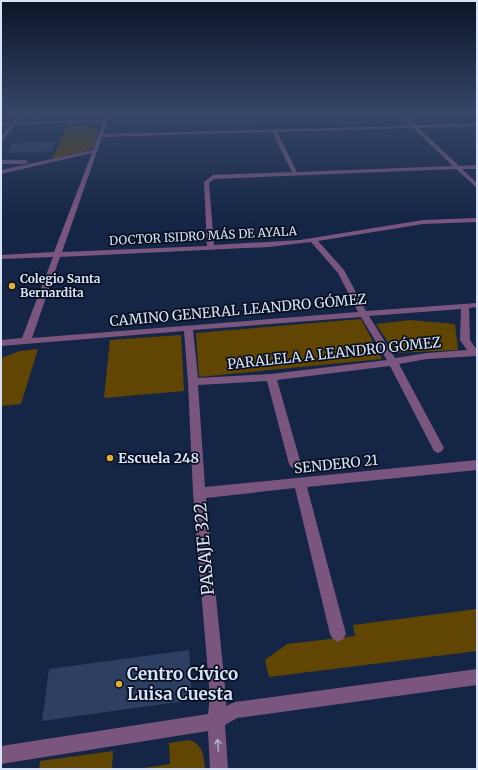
<svg xmlns="http://www.w3.org/2000/svg" width="478" height="770" viewBox="0 0 478 770" font-family="Merriweather,serif">
  <style>
    .green { fill: #604602 }
    .building { fill: #2d3f62 }
    .lines { fill: none; stroke-linecap: round; stroke-linejoin: round }
    .lane { fill: #7a557e; fill-rule: evenodd }
    .street { fill: #7a557e; fill-rule: evenodd }
    .oneway { stroke: #b2aac8 }
    .poi-dot { fill: #e3ae35; stroke: #080f1e; stroke-width: 1.5 }
    .labels { text-anchor: middle; stroke-width: 3.5; stroke-linejoin: round; paint-order: stroke }
    .far-street-label { font-size: 12px; fill: #d7e3f9; stroke: #080f1e }
    .far-poi-label { font-size: 12px; font-weight: bold; fill: #d7e3f9; stroke: #080f1e; text-anchor: start }
    .street-label { font-size: 14px; fill: #d7e3f9; stroke: #080f1e }
    .poi-label { font-size: 14px; font-weight: bold; fill: #d7e3f9; stroke: #080f1e; text-anchor: start }
    .near-street-label { font-size: 17px; fill: #d7e3f9; stroke: #080f1e }
    .near-poi-label { font-size: 17px; font-weight: bold; fill: #d7e3f9; stroke: #080f1e; text-anchor: start }
  </style>
  <rect width="100%" height="100%" fill="#152546"/>
  <g class="green">
    <polygon points="68,124 92,127 98,130 93,148 86,151 53,159 54,155"/>
    <polygon points="361,319 382,359 199,377 196,333"/>
    <polygon points="410,320 455,324 458,350 395,353 376,324"/>
    <polygon points="181,335 184,391 104,398 110,340"/>
    <polygon points="38,349 21,404 1,406 1,358 20,351"/>
    <polygon points="477,609 477,651 269,677 265,660 287,644 355,636 353,625"/>
    <path d="M189 740C203 744 204 756 205 769H137L170 764 169 743Z"/>
    <polygon points="113,751 112,769 39,769 40,761"/>
  </g>
  <g class="building">
    <polygon points="57,141 52,151 7,153 13,143"/>
    <polygon points="189,650 192,700 42,721 49,669"/>
  </g>
  <g class="lines">
    <polygon class="lane" points="20,113 23,114 1,143 1,137"/>
    <g class="street">
      <polygon points="10,112 21,112 47,118 45,119"/>
      <path d="M107 112H111L103 134 411 126 397 112H402L416 125 477 124V126L419 128 459 166 477 165V169H462L477 183V188L456 169 214 179 209 183 214 245 300 240 423 220 477 218V222L423 224 318 241 344 270 366 311 477 303V307L469 308 470 340 477 350V356L427 359 399 364 444 448 442 451 438 453 434 451 390 366 277 380 301 464 299 467 295 469 291 467 289 464 267 381 198 385 205 487 477 460V470L307 487 346 634 343 639 338 642 333 639 330 634 295 488 206 498 226 697V706L235 702 477 669V685L237 718 225 725 228 769H210L208 731 1 764V746L208 714 210 697 193 493 188 382 184 331 1 346V340L22 338 53 257 1 259V255L54 252 92 153 1 174V170L93 150 103 122 1 125V123L104 120ZM413 128 453 166 297 172 277 132ZM272 132 292 172 213 175 204 182 207 246 62 252 102 137ZM311 242 338 273 358 312 32 338 60 257 269 247ZM461 309 460 340 467 350 427 353 395 358 369 316ZM361 317 387 360 271 374 198 378 193 330Z"/>
      <polygon points="1,160 25,160 28,162 25,164 1,164"/>
    </g>
  </g>
  <defs><path id="oneway-shaft" d="M-6 0H5M1.5-3L5.5 0L1.5 3" fill="none" stroke-width="1.6" stroke-linecap="round" stroke-linejoin="round"/></defs>
  <use class="oneway" href="#oneway-shaft" transform="translate(218 745) rotate(-94)"/>
  <linearGradient id="sky" x2="0" y2="1"><stop stop-color="#0c1426"/><stop offset="0.51" stop-color="#354668"/><stop offset="1" stop-color="#354668" stop-opacity="0"/></linearGradient>
  <rect width="478" height="220" fill="url(#sky)"/>
  <g class="poi-dot">
    <circle cx="12" cy="286" r="4"/>
    <circle cx="110" cy="458" r="4"/>
    <circle cx="119" cy="684" r="4"/>
  </g>
  <g class="labels">
    <g class="far-street-label">
      <text transform="translate(203 236) rotate(-3)" y="4">DOCTOR ISIDRO MÁS DE AYALA</text>
    </g>
    <g class="far-poi-label">
      <text x="20" y="283">Colegio Santa<tspan x="20" dy="14">Bernardita</tspan></text>
    </g>
    <g class="street-label">
      <text transform="translate(238 310) rotate(-5)" y="5">CAMINO GENERAL LEANDRO GÓMEZ</text>
      <text transform="translate(334 353) rotate(-6)" y="5">PARALELA A LEANDRO GÓMEZ</text>
      <text transform="translate(336 464) rotate(-6)" y="5">SENDERO 21</text>
    </g>
    <g class="poi-label">
      <text x="118" y="463">Escuela 248</text>
    </g>
    <g class="near-street-label">
      <text transform="translate(204 549) rotate(-95)" y="6">PASAJE 322</text>
    </g>
    <g class="near-poi-label">
      <text x="127" y="680">Centro Cívico<tspan x="127" dy="20">Luisa Cuesta</tspan></text>
    </g>
  </g>
  <rect width="478" height="770" fill="none" stroke="#d7e3f9" stroke-width="4"/>
</svg>
